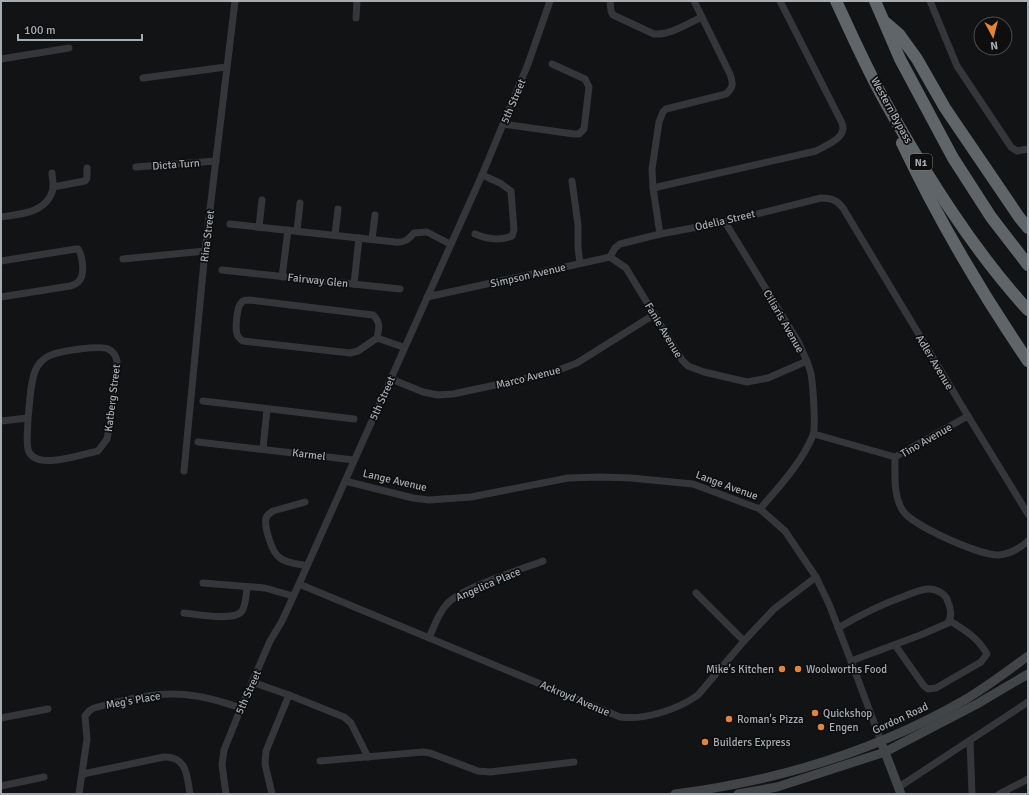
<svg xmlns="http://www.w3.org/2000/svg" width="1029" height="795" viewBox="0 0 1029 795" font-family="Signika,sans-serif">
  <style>
    .lines { fill: none; stroke-linecap: round; stroke-linejoin: round }
    .street { stroke: #343639; stroke-width: 7 }
    .secondary { stroke: #424548; stroke-width: 9 }
    .highway { stroke: #606569; stroke-width: 12 }
    .poi-dot { fill: #e3843b; stroke: #0e0e0f; stroke-width: 1.5 }
    .labels { text-anchor: middle; stroke-width: 3.5; stroke-linejoin: round; paint-order: stroke }
    .shield { fill: #0e0e0f; stroke: #787d82; stroke-width: 1 }
    .shield-label { font-size: 10px; font-weight: bold; fill: #a5adb3 }
    .street-label { font-size: 11px; fill: #a5adb3; stroke: #0e0e0f }
    .poi-label { font-size: 11px; fill: #a5adb3; stroke: #0e0e0f; text-anchor: start }
  </style>
  <rect width="100%" height="100%" fill="#121314"/>
  <g class="lines">
    <g class="street">
      <path d="M610 1 611 11 613 15 654 34C671 35 687 24 702 17"/>
      <polyline points="930,1 957,66 1011,147 1017,151 1028,149"/>
      <polyline points="356,18 357,1"/>
      <polyline points="1,59 69,48"/>
      <polyline points="143,78 226,67"/>
      <polyline points="503,124 574,134 579,134 584,129 589,87 585,79 552,64"/>
      <polyline points="136,167 216,161"/>
      <polyline points="572,181 578,225 578,248 580,263"/>
      <polyline points="53,187 85,181 87,178 87,168"/>
      <path d="M653 188 816 151C826 145 848 138 842 123L780 1"/>
      <path d="M1 217C21 214 47 213 53 189 54 184 52 178 52 173"/>
      <path d="M725 222 799 343C803 353 809 364 811 374 813 385 816 427 813 435 803 461 778 488 760 509"/>
      <path d="M230 224 395 242C404 243 408 240 414 233L427 232 450 244"/>
      <polyline points="259,227 262,200"/>
      <polyline points="297,231 300,203"/>
      <path d="M475 234C487 239 500 241 512 236L514 230 511 191 500 183 482 175"/>
      <path d="M660 234 653 188 652 169 659 122 663 112 666 109 726 94C734 87 733 83 730 74L694 1"/>
      <polyline points="335,235 338,209"/>
      <polyline points="372,239 375,215"/>
      <path d="M610 257 615 248 620 244 660 234 725 222 821 198C831 198 837 200 843 208L968 416 1028 514"/>
      <polyline points="123,259 205,251"/>
      <path d="M1 261 76 249H78C83 256 85 275 79 281 77 284 74 285 70 286L1 297"/>
      <polyline points="222,270 400,289"/>
      <polyline points="282,277 288,230"/>
      <polyline points="354,284 359,238"/>
      <polyline points="427,297 610,257 626,268 682,360 688,366 704,372 747,382 768,378 807,361"/>
      <path d="M377 338 358 351 350 353 243 341C240 339 238 338 237 334 235 328 237 307 241 303 243 300 246 300 250 300L373 315C381 323 379 328 377 338L403 347"/>
      <polyline points="391,379 423,392 438,395 453,394 533,377 556,371 577,363 655,314"/>
      <polyline points="203,401 354,419"/>
      <path d="M1 421 28 418C30 403 30 379 37 367 40 362 46 357 51 355 60 351 100 345 108 349 113 351 116 356 117 361L110 423 107 439 98 451C83 454 33 472 28 449 26 441 28 427 28 418"/>
      <polyline points="814,434 895,457 968,416"/>
      <polyline points="198,442 354,460"/>
      <polyline points="263,449 267,409"/>
      <path d="M895 457C895 474 893 496 903 511 913 526 981 556 999 555 1010 554 1019 549 1028 541"/>
      <polyline points="184,471 205,251 235,1"/>
      <polyline points="345,481 413,498 429,500 471,497 568,478 600,477 631,478 693,484 760,509 785,531 816,577 829,604 851,661 881,741"/>
      <path d="M305 502 273 511C270 513 267 515 266 518 264 527 272 553 280 558 286 563 299 564 307 566"/>
      <polyline points="203,583 265,588 293,596"/>
      <path d="M299 584 620 717C645 720 677 710 698 695L744 641 774 609 816 577"/>
      <polyline points="696,593 744,641"/>
      <path d="M184 613C196 614 234 622 242 611 246 605 246 594 247 587"/>
      <path d="M838 628C860 615 882 604 905 596 913 593 921 589 929 589 937 589 946 594 948 602 951 608 952 617 948 623L923 634 851 661"/>
      <path d="M429 638C434 627 438 614 446 605 460 588 520 570 543 561"/>
      <path d="M895 645 924 686 928 689 936 688 981 662 987 654C978 638 965 630 950 621"/>
      <polyline points="252,682 289,695 344,717 351,723 368,757"/>
      <polyline points="1,718 48,709"/>
      <polyline points="970,741 972,794"/>
      <polyline points="320,761 423,752 430,753 478,771 490,772 574,762"/>
      <path d="M83 774 164 757C187 756 187 776 190 794"/>
      <polyline points="1,786 44,777"/>
      <polyline points="899,787 1028,702"/>
      <path d="M79 794 87 739 85 716 89 711 94 708C126 699 162 690 196 696 211 698 226 703 241 708"/>
      <polyline points="226,794 222,765 224,750 241,708 270,641 282,621 299,584 482,175 528,64 550,1"/>
      <polyline points="272,794 265,764 266,751 289,695"/>
      <polyline points="999,794 1028,779"/>
    </g>
    <g class="secondary">
      <polyline points="883,747 901,794"/>
      <path d="M675 794C777 781 879 750 968 698 989 685 1008 671 1028 656"/>
      <polyline points="738,794 777,787 885,752 977,704 1028,674"/>
    </g>
    <g class="highway">
      <path d="M836 1C852 35 868 72 887 105 927 176 973 250 1028 310"/>
      <polyline points="875,1 900,59 953,158 991,217 1028,265"/>
      <polyline points="885,22 899,34 917,59 945,108 1019,217 1028,228"/>
      <path d="M902 143C938 219 981 292 1028 361"/>
    </g>
  </g>
  <g class="poi-dot">
    <circle cx="782" cy="669" r="4"/>
    <circle cx="798" cy="669" r="4"/>
    <circle cx="815" cy="713" r="4"/>
    <circle cx="729" cy="719" r="4"/>
    <circle cx="821" cy="727" r="4"/>
    <circle cx="705" cy="742" r="4"/>
  </g>
  <g class="labels">
    <rect class="shield" x="910" y="154" width="22" height="16" rx="3"/>
    <g class="shield-label">
      <text x="921" y="166">N1</text>
    </g>
    <g class="street-label">
      <text transform="translate(513 101) rotate(-67)" y="4">5th Street</text>
      <text transform="translate(892 110) rotate(61)" y="4">Western Bypass</text>
      <text transform="translate(176 164) rotate(-4)" y="4">Dicta Turn</text>
      <text transform="translate(725 220) rotate(-13)" y="4">Odelia Street</text>
      <text transform="translate(207 236) rotate(-83)" y="4">Rina Street</text>
      <text transform="translate(528 275) rotate(-13)" y="4">Simpson Avenue</text>
      <text transform="translate(318 280) rotate(6)" y="4">Fairway Glen</text>
      <text transform="translate(784 321) rotate(60)" y="4">Ciliaris Avenue</text>
      <text transform="translate(664 330) rotate(59)" y="4">Fanie Avenue</text>
      <text transform="translate(935 362) rotate(59)" y="4">Adler Avenue</text>
      <text transform="translate(528 377) rotate(-14)" y="4">Marco Avenue</text>
      <text transform="translate(112 398) rotate(-83)" y="4">Katberg Street</text>
      <text transform="translate(382 398) rotate(-66)" y="4">5th Street</text>
      <text transform="translate(926 440) rotate(-30)" y="4">Tino Avenue</text>
      <text transform="translate(309 454) rotate(7)" y="4">Karmel</text>
      <text transform="translate(395 480) rotate(13)" y="4">Lange Avenue</text>
      <text transform="translate(727 485) rotate(20)" y="4">Lange Avenue</text>
      <text transform="translate(488 584) rotate(-23)" y="4">Angelica Place</text>
      <text transform="translate(248 692) rotate(-66)" y="4">5th Street</text>
      <text transform="translate(575 698) rotate(23)" y="4">Ackroyd Avenue</text>
      <text transform="translate(133 700) rotate(-10)" y="4">Meg's Place</text>
      <text transform="translate(900 718) rotate(-25)" y="4">Gordon Road</text>
    </g>
    <g class="poi-label">
      <text x="774" y="673" text-anchor="end">Mike's Kitchen</text>
      <text x="806" y="673">Woolworths Food</text>
      <text x="823" y="717">Quickshop</text>
      <text x="737" y="723">Roman's Pizza</text>
      <text x="829" y="731">Engen</text>
      <text x="713" y="746">Builders Express</text>
    </g>
  </g>
  <rect width="1029" height="795" fill="none" stroke="#a5adb3" stroke-width="4"/>
  <g transform="translate(993 36) rotate(173)"><circle r="19" fill="#0e0e0f" stroke="#4a4e51"/>
  <path d="M0-3L7 15L0 10L-7 15Z" fill="#e3843b"/>
  <text y="-6" font-size="11" font-weight="bold" text-anchor="middle" fill="#a5adb3">N</text>
  </g>
  <path d="M18 34v6h124v-6" fill="none" stroke="#a5adb3" stroke-width="2"/>
  <text x="24" y="34" font-size="12" fill="#a5adb3" stroke="#0e0e0f" stroke-width="3" paint-order="stroke">100 m</text>
</svg>
